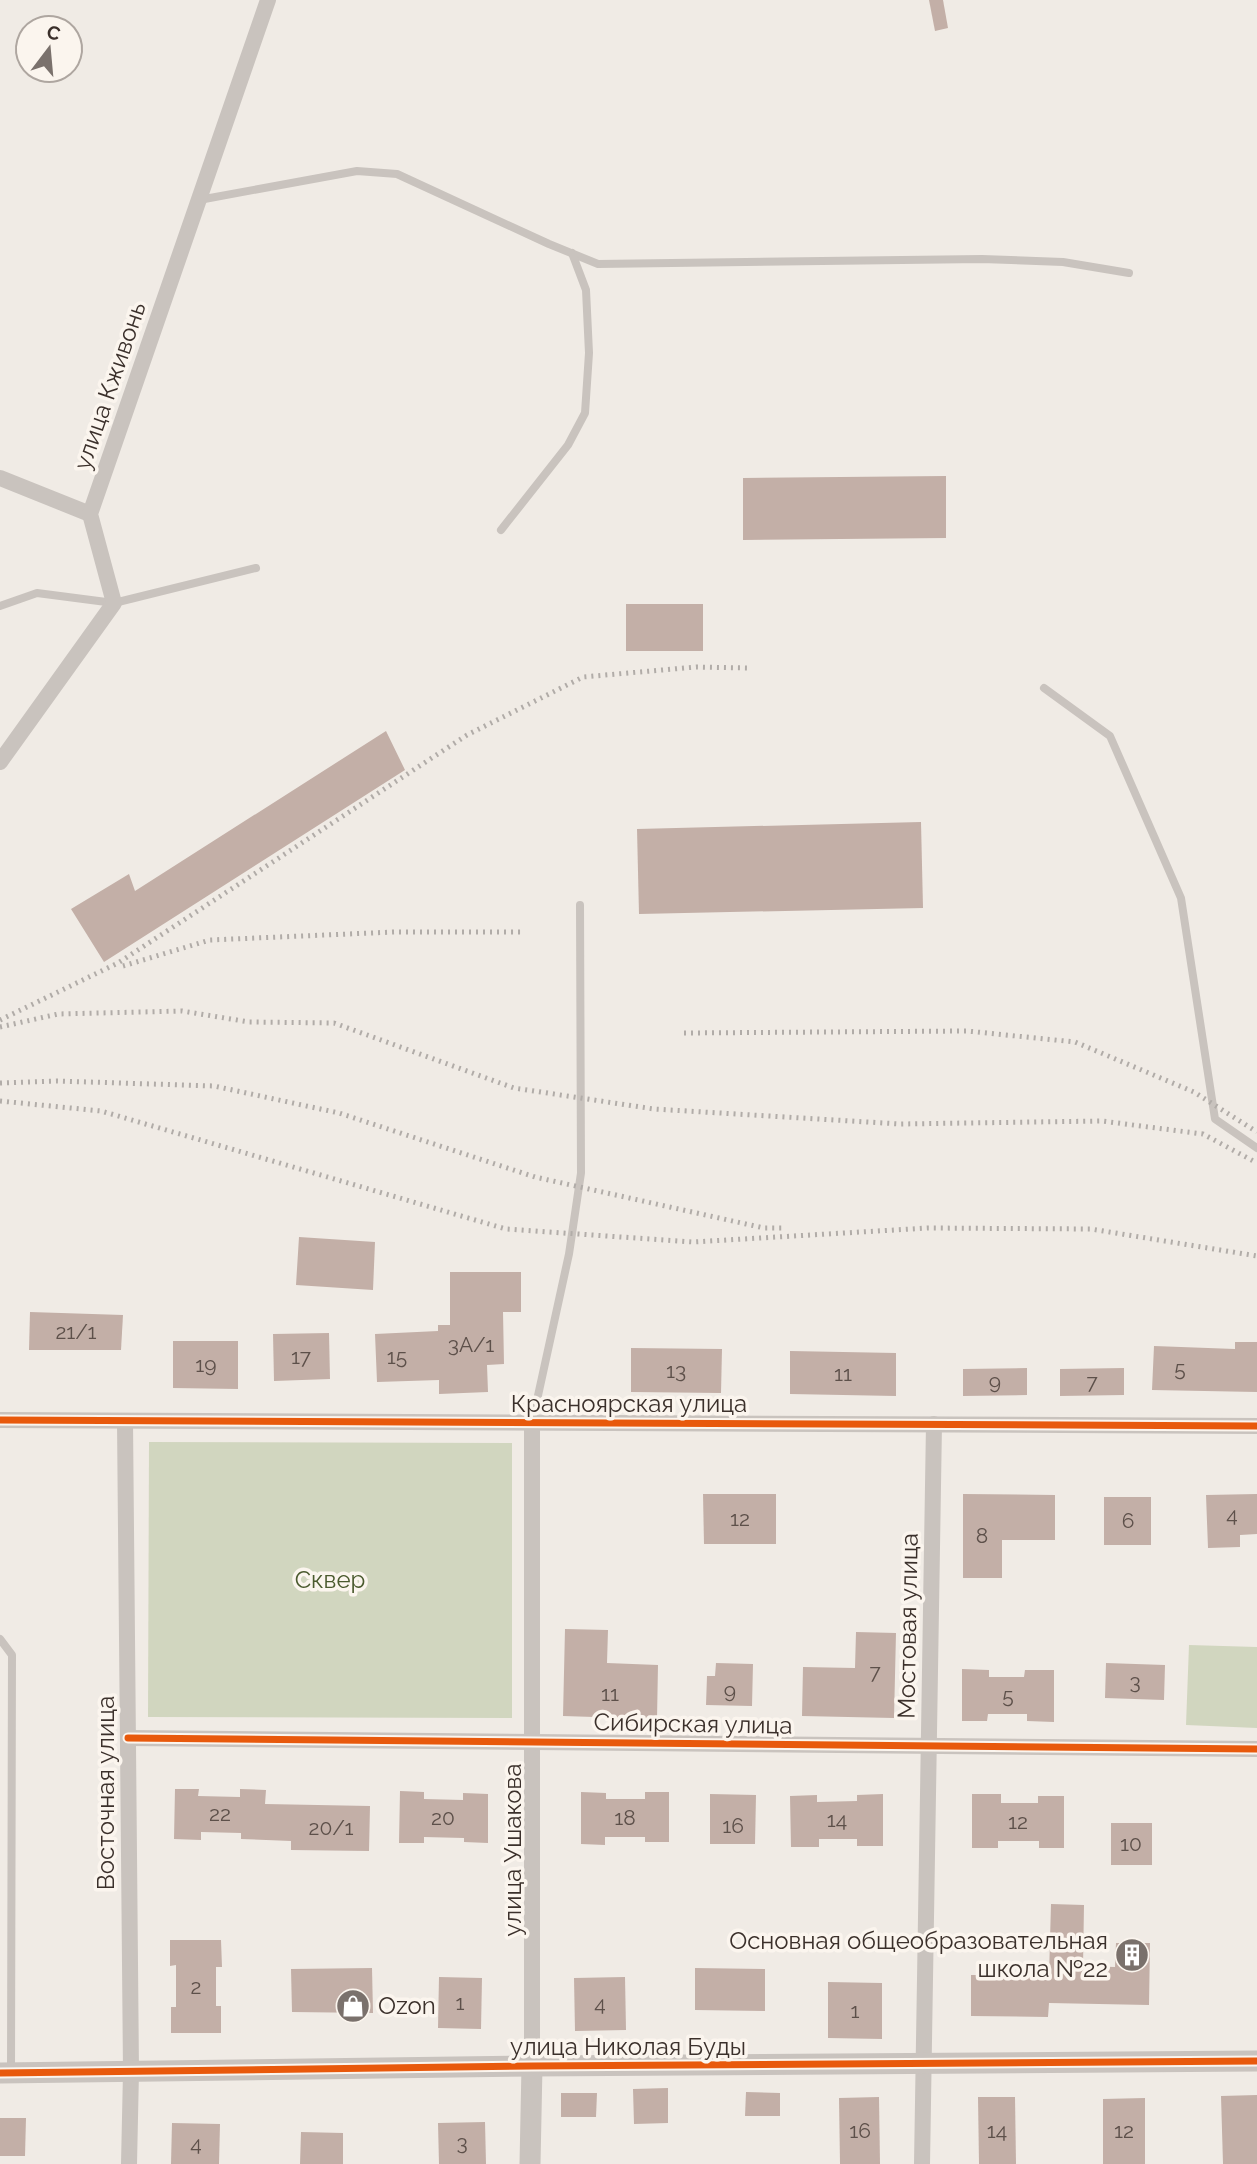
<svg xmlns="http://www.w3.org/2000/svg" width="1257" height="2164" viewBox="0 0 1257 2164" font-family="Raleway,sans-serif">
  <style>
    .green { fill: #d1d6bf }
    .building { fill: #c3afa7 }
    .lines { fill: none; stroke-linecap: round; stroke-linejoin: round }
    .service { stroke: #c9c3be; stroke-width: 8 }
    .minor { stroke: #c9c3be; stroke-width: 16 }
    .tertiary { stroke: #c9c3be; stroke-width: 21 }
    .rail { stroke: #b1aca8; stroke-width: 5; stroke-dasharray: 2 5; stroke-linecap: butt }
    .cycleway-casing { stroke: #fbf5ee; stroke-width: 11 }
    .cycleway { stroke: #e8590c; stroke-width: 7 }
    .labels { text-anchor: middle; stroke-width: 7; stroke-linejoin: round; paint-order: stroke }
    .number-label { font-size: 21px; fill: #5d504a }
    .street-label { font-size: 24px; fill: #3b302b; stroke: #fbf5ee }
    .park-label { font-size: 24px; fill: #4a5a2e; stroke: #fbf5ee }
    .poi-label { font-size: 24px; fill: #3b302b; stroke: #fbf5ee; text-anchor: end }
  </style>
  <rect width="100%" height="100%" fill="#f0ebe5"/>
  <g class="green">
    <polygon points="149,1442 512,1443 512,1718 148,1717"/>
    <polygon points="1189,1645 1257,1647 1257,1728 1186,1725"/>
  </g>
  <g class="building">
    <polygon points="929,0 943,0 948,28 935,31"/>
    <polygon points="946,476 946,538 743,540 743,478"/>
    <rect x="626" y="604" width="77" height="47"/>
    <polygon points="386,731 405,770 104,962 71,909 129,874 135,891"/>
    <polygon points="921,822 923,908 639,914 637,829"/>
    <polygon points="299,1237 375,1242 373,1290 296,1285"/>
    <polygon points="450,1272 521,1272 521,1312 503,1312 504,1364 487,1365 488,1392 439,1394 439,1380 377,1382 375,1334 438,1331 438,1325 450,1325"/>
    <polygon points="30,1312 123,1315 121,1350 29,1350"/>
    <polygon points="329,1333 330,1379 274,1381 273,1334"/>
    <polygon points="173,1341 238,1341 238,1389 173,1388"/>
    <polygon points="1235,1342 1257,1342 1257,1392 1152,1390 1154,1346 1235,1349"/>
    <polygon points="631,1348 722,1349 721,1393 631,1392"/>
    <polygon points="790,1351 896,1353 896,1396 790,1394"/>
    <polygon points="1027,1368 1027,1395 963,1396 963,1369"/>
    <polygon points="1124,1368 1124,1395 1060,1396 1060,1369"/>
    <polygon points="703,1494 776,1494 776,1544 704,1544"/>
    <polygon points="963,1494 1055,1495 1055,1540 1002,1540 1002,1578 963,1578"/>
    <polygon points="1257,1494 1257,1534 1240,1535 1240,1547 1208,1548 1206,1495"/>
    <rect x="1104" y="1497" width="47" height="48"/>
    <polygon points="565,1629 608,1630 607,1663 658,1665 657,1719 563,1716"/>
    <polygon points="856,1632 896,1633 894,1718 802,1716 803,1667 855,1668"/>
    <polygon points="716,1663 753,1664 752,1706 706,1705 707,1676 715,1676"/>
    <polygon points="1106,1663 1165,1665 1164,1700 1105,1698"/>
    <polygon points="962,1669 989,1670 989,1677 1024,1677 1025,1670 1054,1670 1054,1722 1027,1721 1027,1714 988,1714 987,1721 962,1721"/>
    <polygon points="175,1789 199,1789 198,1796 240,1797 240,1789 266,1790 265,1804 370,1806 369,1851 291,1850 291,1841 241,1839 241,1833 201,1832 201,1840 174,1839"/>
    <polygon points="400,1791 424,1792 424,1799 463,1800 463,1793 488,1794 488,1843 464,1842 464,1838 424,1837 424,1843 399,1843"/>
    <polygon points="581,1792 606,1793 606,1799 645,1799 645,1792 669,1792 669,1842 645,1842 645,1837 605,1837 605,1845 581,1844"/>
    <polygon points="710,1794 756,1795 755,1844 710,1844"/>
    <polygon points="883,1794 883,1846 857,1846 857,1839 819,1839 819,1847 791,1847 790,1796 817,1795 817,1802 857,1801 857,1795"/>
    <polygon points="972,1794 1001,1794 1001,1803 1038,1803 1038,1796 1064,1796 1064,1848 1039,1848 1039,1841 998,1841 998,1848 972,1848"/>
    <rect x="1111" y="1823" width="41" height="42"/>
    <polygon points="1051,1904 1084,1905 1083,1966 1115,1967 1116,1943 1150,1943 1149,2005 1049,2003 1048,2017 971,2016 971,1975 1049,1976"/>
    <polygon points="170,1940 221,1940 222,1967 216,1967 216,2006 221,2006 221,2033 171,2033 171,2007 176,2007 176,1965 170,1966"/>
    <polygon points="372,1968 373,2013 292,2012 291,1969"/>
    <polygon points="695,1968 765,1969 765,2011 695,2010"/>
    <polygon points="439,1977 482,1978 481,2029 438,2028"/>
    <polygon points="625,1977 626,2030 575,2031 574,1978"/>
    <polygon points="828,1982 882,1983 882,2039 828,2038"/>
    <polygon points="668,2088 668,2123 634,2124 633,2089"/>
    <polygon points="746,2092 780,2093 780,2116 745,2116"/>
    <polygon points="561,2093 597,2093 596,2117 561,2117"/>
    <polygon points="1257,2095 1257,2164 1223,2164 1221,2096"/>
    <polygon points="879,2097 880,2164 840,2164 839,2098"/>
    <polygon points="978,2097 1015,2097 1016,2164 979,2164"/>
    <polygon points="1145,2098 1145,2164 1103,2164 1103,2099"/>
    <polygon points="0,2118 26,2118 25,2156 0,2156"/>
    <polygon points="485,2122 486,2164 439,2164 438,2123"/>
    <polygon points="172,2123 220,2124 219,2164 171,2164"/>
    <polygon points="301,2132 343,2133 343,2164 300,2164"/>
  </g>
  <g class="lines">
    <g class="service">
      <polyline points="199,200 357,171 397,174 549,244 598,264 982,259 1063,262 1129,273"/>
      <polyline points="501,530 568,445 585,413 589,353 586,290 572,253"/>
      <polyline points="0,606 37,593 114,603 256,568"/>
      <polyline points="1044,688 1110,736 1181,898 1215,1119 1257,1148"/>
      <polyline points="532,1423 569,1254 581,1173 580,905"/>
      <polyline points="0,1639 12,1655 11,2070"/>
    </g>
    <g class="minor">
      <polyline points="0,478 90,514"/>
      <polyline points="0,762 114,603 90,514 268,0"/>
      <polyline points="0,1420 1257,1426"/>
      <polyline points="125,1421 131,2072 129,2164"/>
      <polyline points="532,1423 532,2066"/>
      <polyline points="128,1738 1257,1749"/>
      <polyline points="922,2164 934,1424"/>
    </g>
    <g class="tertiary">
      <polyline points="0,2073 532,2066 1257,2061"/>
      <polyline points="530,2164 532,2066"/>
    </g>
    <g class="rail">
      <polyline points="123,966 210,940 394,932 522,932"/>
      <polyline points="0,1020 118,963 467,735 583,677 696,667 751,668"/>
      <polyline points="0,1027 58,1014 182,1011 249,1022 334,1023 514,1088 654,1109 900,1124 1102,1121 1203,1134 1257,1163"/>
      <polyline points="684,1033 967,1031 1075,1042 1194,1092 1257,1132"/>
      <polyline points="0,1083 57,1081 214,1086 339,1113 535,1177 764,1228 783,1228"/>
      <polyline points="0,1101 101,1111 506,1229 693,1242 928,1228 1091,1229 1257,1256"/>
    </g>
    <g class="cycleway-casing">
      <g id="cycleway">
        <polyline points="0,1420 1257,1426"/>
        <polyline points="128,1738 1257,1749"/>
        <polyline points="0,2073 532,2066 1257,2061"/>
      </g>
    </g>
    <use href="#cycleway" class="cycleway"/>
  </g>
  <defs>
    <g id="building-disc" transform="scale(1.75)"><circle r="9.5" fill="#7a716c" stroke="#fbf5ee"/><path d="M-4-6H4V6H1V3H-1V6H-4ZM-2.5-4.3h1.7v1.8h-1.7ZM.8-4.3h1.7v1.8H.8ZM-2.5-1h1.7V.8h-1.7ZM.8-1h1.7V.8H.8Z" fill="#fff"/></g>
    <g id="shop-disc" transform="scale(1.75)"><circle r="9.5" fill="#7a716c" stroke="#fbf5ee"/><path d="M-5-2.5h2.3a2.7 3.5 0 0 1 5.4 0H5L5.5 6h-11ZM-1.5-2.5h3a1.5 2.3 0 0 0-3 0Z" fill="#fff"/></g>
  </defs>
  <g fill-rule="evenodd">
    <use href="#building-disc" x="1132" y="1955"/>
    <use href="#shop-disc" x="353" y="2006"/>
  </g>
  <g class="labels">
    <g class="number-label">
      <text x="76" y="1339">21/1</text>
      <text x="471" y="1352">3А/1</text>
      <text x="301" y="1364">17</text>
      <text x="397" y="1364">15</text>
      <text x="206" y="1372">19</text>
      <text x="1180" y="1376">5</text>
      <text x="676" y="1378">13</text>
      <text x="843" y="1381">11</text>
      <text x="995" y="1389">9</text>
      <text x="1092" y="1389">7</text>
      <text x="1232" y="1522">4</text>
      <text x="740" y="1526">12</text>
      <text x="1128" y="1528">6</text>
      <text x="982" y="1543">8</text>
      <text x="875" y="1679">7</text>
      <text x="1135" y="1689">3</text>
      <text x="730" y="1698">9</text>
      <text x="610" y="1701">11</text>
      <text x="1008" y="1703">5</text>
      <text x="220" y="1821">22</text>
      <text x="443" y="1825">20</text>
      <text x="625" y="1825">18</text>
      <text x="837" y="1827">14</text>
      <text x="1018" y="1829">12</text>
      <text x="733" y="1833">16</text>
      <text x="331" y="1835">20/1</text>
      <text x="1131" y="1851">10</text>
      <text x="196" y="1994">2</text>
      <text x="460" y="2010">1</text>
      <text x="600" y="2011">4</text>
      <text x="855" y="2018">1</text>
      <text x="860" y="2138">16</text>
      <text x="997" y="2138">14</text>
      <text x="1124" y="2138">12</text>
      <text x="462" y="2150">3</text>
      <text x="196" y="2151">4</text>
    </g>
    <g class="street-label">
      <text transform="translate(110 386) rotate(-71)" y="8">улица Кживонь</text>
      <text x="629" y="1412">Красноярская улица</text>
      <text transform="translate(908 1626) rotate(-89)" y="8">Мостовая улица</text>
      <text transform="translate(693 1724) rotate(1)" y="8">Сибирская улица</text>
      <text transform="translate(106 1793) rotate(-90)" y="8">Восточная улица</text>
      <text transform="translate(513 1850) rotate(-90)" y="8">улица Ушакова</text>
      <text x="628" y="2055">улица Николая Буды</text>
    </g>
    <g class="park-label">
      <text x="330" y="1588">Сквер</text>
    </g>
    <g class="poi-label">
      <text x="1108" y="1949">Основная общеобразовательная<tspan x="1108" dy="28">школа №22</tspan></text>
      <text x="378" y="2014" text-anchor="start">Ozon</text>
    </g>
  </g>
  <g transform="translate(49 49) rotate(16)"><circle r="33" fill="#fbf5ee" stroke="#aea6a0" stroke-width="2"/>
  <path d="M0-5L12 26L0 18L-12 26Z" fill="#7a716c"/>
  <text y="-10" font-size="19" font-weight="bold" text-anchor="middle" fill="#3b302b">С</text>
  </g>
</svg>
